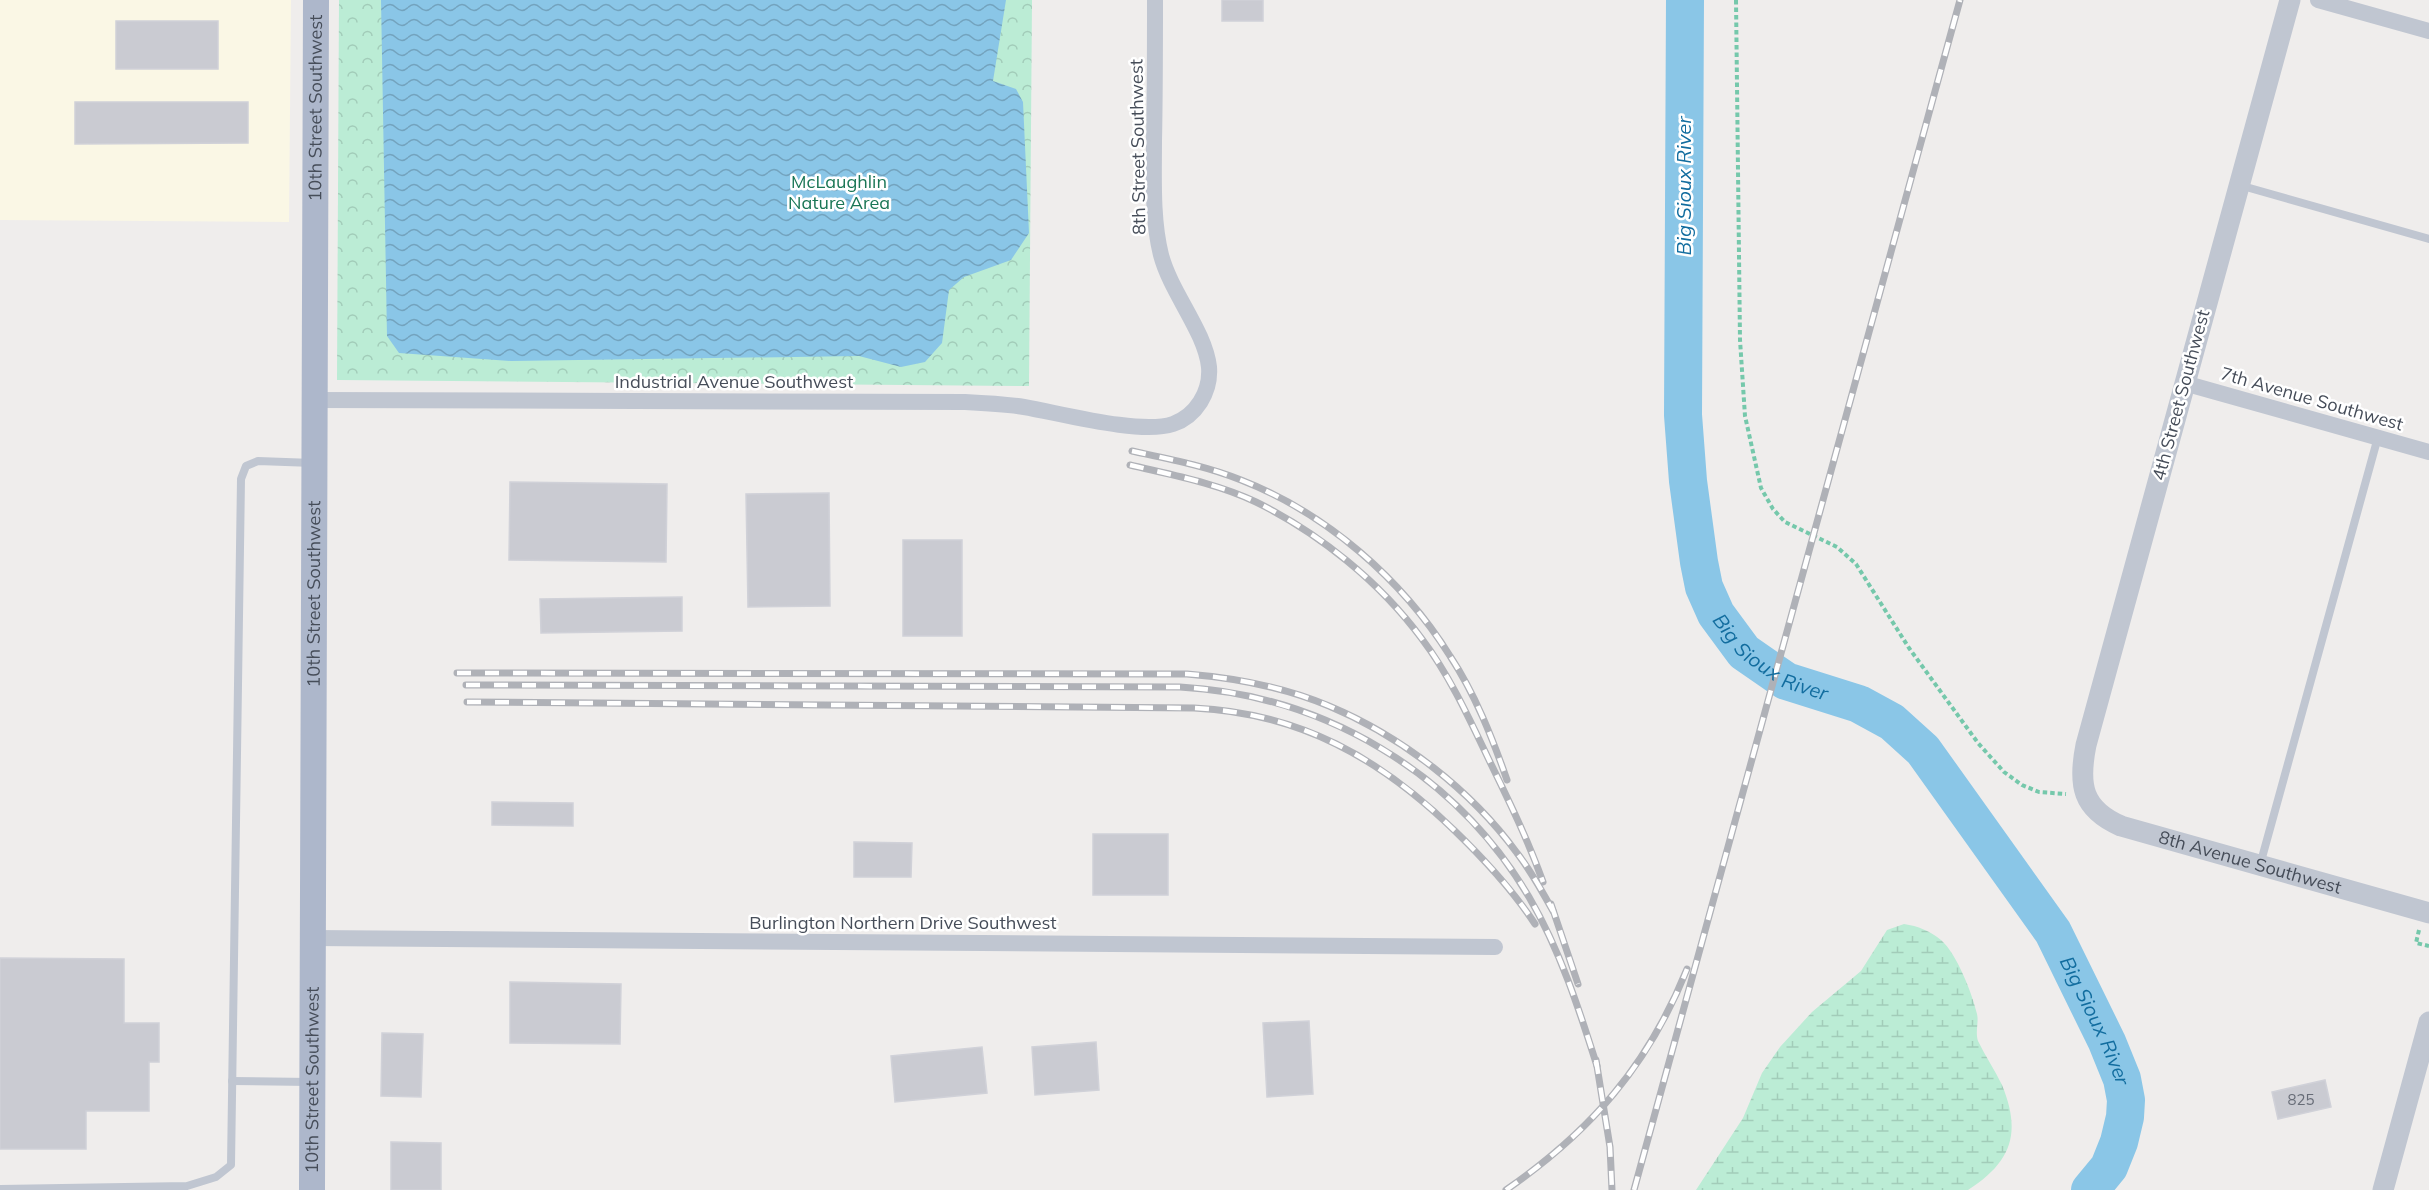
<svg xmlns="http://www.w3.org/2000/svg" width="2429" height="1190" viewBox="0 0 2429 1190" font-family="Mulish,sans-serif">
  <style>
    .commercial { fill: #faf7e5 }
    .wetland { fill: url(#wetland-marsh) }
    .park { fill: url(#park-crowns) }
    .water { fill: url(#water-waves) }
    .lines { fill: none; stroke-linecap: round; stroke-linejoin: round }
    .river { stroke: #8ac6e7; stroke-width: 38 }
    .building { fill: #cacbd2; stroke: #d0d1d8; stroke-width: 1.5 }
    .path { stroke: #75c8ab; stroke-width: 4; stroke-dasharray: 4.5 3; stroke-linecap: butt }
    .service { stroke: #c0c6d1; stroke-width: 8 }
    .minor { stroke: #c0c6d1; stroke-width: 16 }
    .tertiary { stroke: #c0c6d1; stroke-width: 21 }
    .primary { stroke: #adb7cb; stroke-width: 26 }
    .rail-casing { stroke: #afb1b7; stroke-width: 7 }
    .rail { stroke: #fff; stroke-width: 4.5; stroke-dasharray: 14; stroke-linecap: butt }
    .labels { text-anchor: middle; stroke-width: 5; stroke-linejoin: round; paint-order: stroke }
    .number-label { font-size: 15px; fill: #676c77 }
    .street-label { font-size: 18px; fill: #464d59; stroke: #fff }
    .park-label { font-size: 18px; fill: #1a7656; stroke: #fff }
    .water-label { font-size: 20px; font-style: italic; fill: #126d9f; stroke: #fff }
  </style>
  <defs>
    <pattern id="wetland-marsh" width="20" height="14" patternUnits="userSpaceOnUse" patternTransform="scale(1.5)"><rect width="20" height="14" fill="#bbecd5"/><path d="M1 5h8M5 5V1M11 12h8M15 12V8" fill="none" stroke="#a2ccb9"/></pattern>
    <pattern id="park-crowns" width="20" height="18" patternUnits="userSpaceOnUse" patternTransform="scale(1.5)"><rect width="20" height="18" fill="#bbecd5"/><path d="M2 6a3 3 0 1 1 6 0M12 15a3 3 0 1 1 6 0" fill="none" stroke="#a2ccb9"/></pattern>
    <pattern id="water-waves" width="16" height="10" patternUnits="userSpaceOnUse" patternTransform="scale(1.5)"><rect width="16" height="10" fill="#8ac6e7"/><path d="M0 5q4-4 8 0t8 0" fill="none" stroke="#73a3be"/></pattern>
  </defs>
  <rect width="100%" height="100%" fill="#efedec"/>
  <polygon class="commercial" points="0,0 291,0 289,222 0,220"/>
  <path class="wetland" d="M1904 924C1918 926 1930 931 1941 940 1957 954 1972 993 1977 1014 1979 1022 1975 1032 1978 1041 1985 1056 1995 1070 2002 1085 2022 1134 2011 1162 1968 1190H1696L1743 1118 1762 1073 1780 1047 1812 1012 1861 971 1887 930Z"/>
  <polygon class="park" points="339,0 1032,0 1029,386 337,380"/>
  <polygon class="water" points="381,0 1006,0 993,81 1016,89 1023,102 1029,233 1011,260 964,277 949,290 942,343 925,362 901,367 859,356 511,361 399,353 387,336"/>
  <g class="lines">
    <path class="river" id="s1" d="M1685 0 1683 415 1688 481 1699 562 1704 587 1716 614 1744 652 1786 681 1859 704 1892 722 1923 750 2053 932 2107 1042 2122 1079 2126 1100 2125 1117 2119 1142 2109 1167 2090 1190"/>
  </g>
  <g class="building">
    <rect x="1222" y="0" width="41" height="21"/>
    <rect x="116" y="21" width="102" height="48"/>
    <polygon points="75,102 248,102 248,143 75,144"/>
    <polygon points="510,482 667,484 666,562 509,560"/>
    <polygon points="829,493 830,606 748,607 746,494"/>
    <rect x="903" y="540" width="59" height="96"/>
    <polygon points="682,597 682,631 541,633 540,599"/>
    <polygon points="492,802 573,803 573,826 492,825"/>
    <rect x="1093" y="834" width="75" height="61"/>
    <polygon points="854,842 912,843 911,877 854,877"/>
    <polygon points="0,958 124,959 124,1023 159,1023 159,1062 149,1062 149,1111 86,1111 86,1149 0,1149"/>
    <polygon points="510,982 621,984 620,1044 510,1043"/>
    <polygon points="1309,1021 1313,1094 1267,1097 1263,1023"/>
    <polygon points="382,1033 423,1034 421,1097 381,1096"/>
    <polygon points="1096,1042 1099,1090 1035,1095 1032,1047"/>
    <polygon points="982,1047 987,1093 895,1102 891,1056"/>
    <polygon points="2325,1080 2331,1107 2278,1119 2272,1092"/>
    <polygon points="391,1142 441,1143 441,1190 391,1190"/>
  </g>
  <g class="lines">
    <g class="path">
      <polyline points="1736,0 1740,340 1745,416 1761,488 1773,509 1785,522 1837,547 1856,564 1909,648 1978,743 2004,772 2022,785 2039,792 2066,794"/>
      <polyline points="2419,930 2416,943 2429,946"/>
    </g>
    <g class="service">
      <polyline points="2239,185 2429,239"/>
      <polyline points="2260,865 2378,437"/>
      <polyline points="232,1081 310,1082"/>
      <polyline points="0,1189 187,1186 216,1177 231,1165 241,479 246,466 258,461 313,463"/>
    </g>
    <g class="minor">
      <polyline points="2318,0 2429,31"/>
      <polyline points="2184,383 2429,452"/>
      <path d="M314 400 965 402C985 403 1005 404 1024 407 1060 413 1140 435 1173 424 1196 416 1211 392 1209 367 1205 331 1171 293 1161 255 1152 219 1154 178 1154 141 1155 94 1155 47 1155 0"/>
      <polyline points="312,938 1495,947"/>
    </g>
    <g class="tertiary">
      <path id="s2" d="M2290 0 2086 745C2078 785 2082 809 2121 826L2429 913"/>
      <polyline points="2383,1190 2429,1022"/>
    </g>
    <path class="primary" id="s3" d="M312 1190 316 0"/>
    <g class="rail-casing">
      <g id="rail">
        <path d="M1132 451C1169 459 1206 466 1241 480 1326 513 1402 579 1450 656 1475 694 1492 737 1507 780"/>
        <path d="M1130 465C1172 475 1216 483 1256 502 1319 533 1380 582 1422 639 1450 676 1470 720 1490 762 1509 801 1528 840 1543 882"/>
        <path d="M457 673 1187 674C1236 678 1284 687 1329 706 1401 736 1471 790 1517 853 1531 871 1542 891 1553 911"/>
        <path d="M466 685 1180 687C1324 695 1456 773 1529 897 1560 950 1579 1009 1597 1066"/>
        <path d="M467 702 1194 708C1300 713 1380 758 1455 831 1485 860 1512 889 1535 924"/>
        <polyline points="1551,904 1578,984"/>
        <polyline points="1596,1060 1610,1147 1612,1190"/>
        <path d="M1506 1190C1591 1131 1648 1066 1687 969"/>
        <polyline points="1634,1190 1960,0"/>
      </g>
    </g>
    <use href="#rail" class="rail"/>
  </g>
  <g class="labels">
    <g class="number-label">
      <text x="2301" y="1105">825</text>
    </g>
    <g class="street-label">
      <text dy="6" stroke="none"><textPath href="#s3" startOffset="1082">10th Street Southwest</textPath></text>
      <text transform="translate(1138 147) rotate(-91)" y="6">8th Street Southwest</text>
      <text x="734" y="388">Industrial Avenue Southwest</text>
      <text transform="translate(2181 395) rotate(-75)" y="6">4th Street Southwest</text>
      <text transform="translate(2312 399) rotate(16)" y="6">7th Avenue Southwest</text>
      <text dy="6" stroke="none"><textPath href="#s3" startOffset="596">10th Street Southwest</textPath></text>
      <text dy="6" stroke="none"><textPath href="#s2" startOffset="1005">8th Avenue Southwest</textPath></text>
      <text x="903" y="929">Burlington Northern Drive Southwest</text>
      <text dy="6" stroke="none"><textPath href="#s3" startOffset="110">10th Street Southwest</textPath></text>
    </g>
    <g class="park-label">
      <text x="839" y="188">McLaughlin<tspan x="839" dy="21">Nature Area</tspan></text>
    </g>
    <g class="water-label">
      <text transform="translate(1684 186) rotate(-90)" y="7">Big Sioux River</text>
      <text dy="7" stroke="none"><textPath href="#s1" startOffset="690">Big Sioux River</textPath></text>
      <text dy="7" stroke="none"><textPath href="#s1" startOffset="1194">Big Sioux River</textPath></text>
    </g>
  </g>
</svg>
